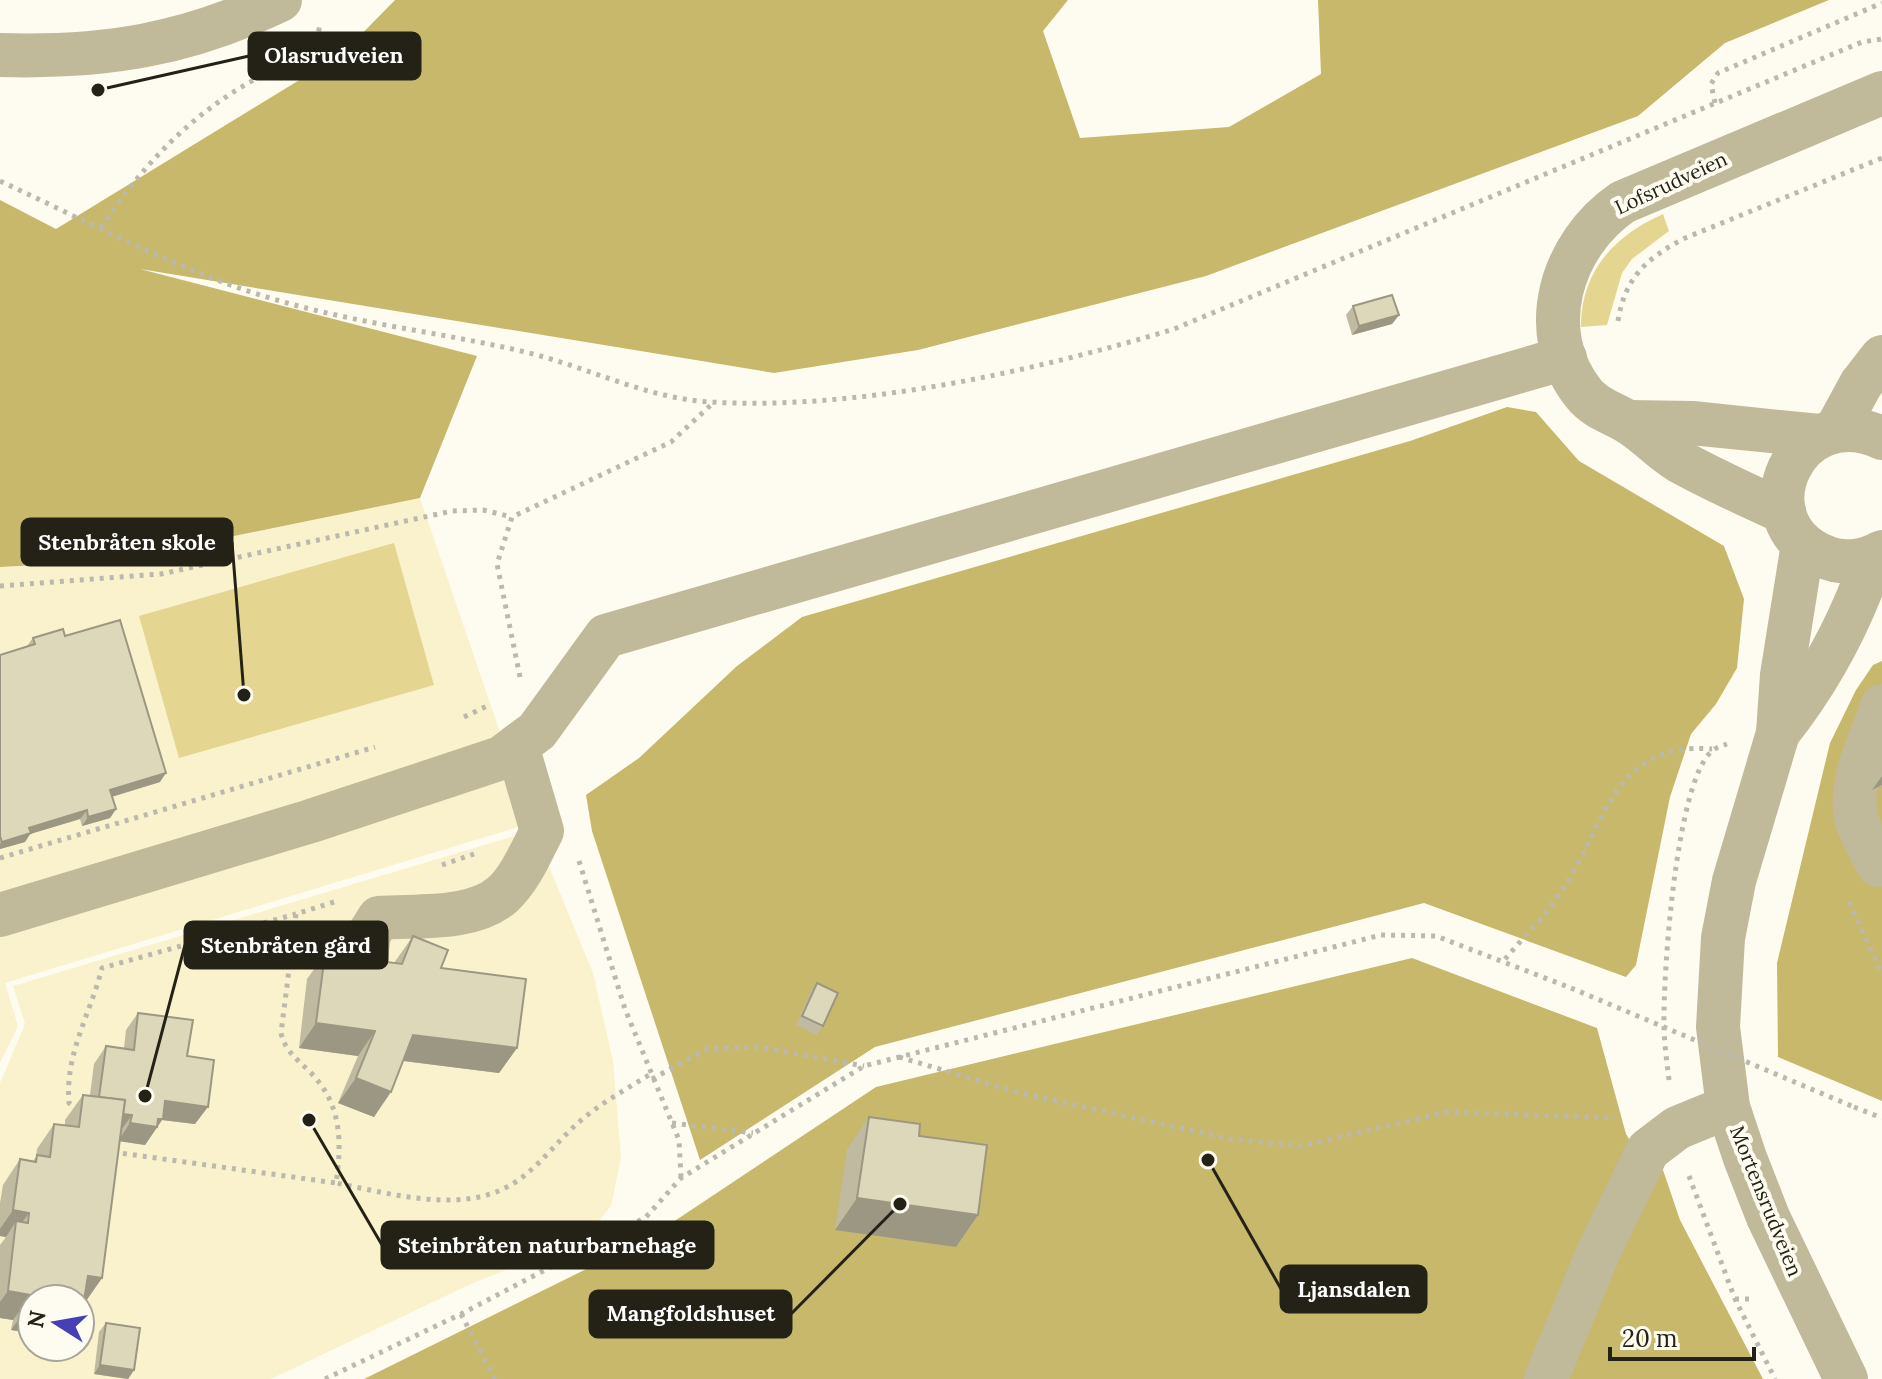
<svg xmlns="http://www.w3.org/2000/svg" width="1882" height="1379" viewBox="0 0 1882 1379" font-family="Lora,serif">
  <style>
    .built { fill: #f9f2cc; fill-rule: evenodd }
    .green { fill: #e4d691 }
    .forest { fill: #c7b86c }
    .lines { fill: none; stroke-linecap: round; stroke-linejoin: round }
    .path { stroke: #bbb9ad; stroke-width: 5; stroke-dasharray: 4 6; stroke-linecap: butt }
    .minor { stroke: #c0ba9a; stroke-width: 44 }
    .path-bridge { stroke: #bbb9ad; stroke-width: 5; stroke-dasharray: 4 6; stroke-linecap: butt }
    .wall { fill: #bfbaa0 }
    .shaded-wall { fill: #9b9782 }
    .building { fill: #ded8ba; stroke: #9b9782; stroke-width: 2 }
    .labels { text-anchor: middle; stroke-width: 8; stroke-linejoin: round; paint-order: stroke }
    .street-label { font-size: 20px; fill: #242217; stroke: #fefcf0 }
    .leader { fill: none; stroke: #242217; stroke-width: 3 }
    .callout-dot { fill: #242217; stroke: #fefcf0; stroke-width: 3 }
    .callout { fill: #242217; stroke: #242217; stroke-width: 3 }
    .callout-label { font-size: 22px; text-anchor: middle; font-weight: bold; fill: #fff }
  </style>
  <rect width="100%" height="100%" fill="#fefcf0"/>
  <g class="built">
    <polygon points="420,498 531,823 5,983 18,1026 0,1063 0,567 112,561"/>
    <path d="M534 830 593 973 613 1061 621 1158 611 1206 583 1240 473 1283 271 1379H0V1083L25 1024 13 986ZM32 1299H80V1347H32Z"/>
  </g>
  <g class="green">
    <path d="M1663 214 1669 231 1632 259 1622 273 1607 325 1581 327C1581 271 1614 236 1663 214Z"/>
    <polygon points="394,543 434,685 179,758 139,616"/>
  </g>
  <g class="forest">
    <polygon points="395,0 1068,0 1043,31 1080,138 1229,127 1321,74 1318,0 1829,0 1725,43 1638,116 1206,276 918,350 774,373 140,269 477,356 420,498 112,561 0,567 0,200 56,229 342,54"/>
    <polygon points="1507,407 1536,412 1579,461 1724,546 1744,599 1737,668 1716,704 1691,734 1670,797 1636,965 1626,977 1424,903 875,1047 700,1160 592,831 586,795 639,758 737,666 802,617 1410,441"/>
    <polygon points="1882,661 1882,1101 1778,1057 1777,963 1830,743 1856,690 1873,665"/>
    <polygon points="1412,958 1597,1028 1626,1134 1636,1150 1663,1170 1680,1220 1763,1379 364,1379 649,1238 876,1087"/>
  </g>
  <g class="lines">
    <g class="path">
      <polyline points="1715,103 1711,84 1718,73 1882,3"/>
      <path d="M0 181C89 222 176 270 270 298 352 323 438 332 521 351 586 366 644 398 710 402 855 411 1036 371 1174 329L1862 42 1882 39"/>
      <path d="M101 228C139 170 185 120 245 85 268 71 293 62 315 46L320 25"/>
      <path d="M1618 321C1625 277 1647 258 1685 238L1882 158"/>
      <polyline points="0,586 161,574 452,511 483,510 512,517"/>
      <polyline points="520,677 497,564 512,517 671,442 713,403"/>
      <polyline points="464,717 487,706"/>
      <polyline points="0,858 375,747"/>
      <polyline points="579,861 625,1009 679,1140 681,1177"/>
      <polyline points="442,865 474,854"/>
      <path d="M334 902 296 914 281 1033C285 1051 297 1059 310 1072 342 1104 342 1142 336 1183 387 1193 456 1213 505 1188 534 1174 554 1144 578 1123 599 1104 625 1090 649 1075"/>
      <polyline points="1849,902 1882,974"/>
      <path d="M1505 959C1523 938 1544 917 1560 893 1606 828 1610 741 1712 749"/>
      <polyline points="899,1057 1020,1093 1230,1139 1300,1146 1447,1112 1615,1118"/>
      <polyline points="652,1079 707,1049 758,1047 864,1066"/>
      <path d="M1669 1080C1667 1062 1664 1043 1664 1025 1663 974 1676 784 1711 752 1715 748 1721 746 1727 744"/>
      <polyline points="1854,1107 1882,1118"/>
      <path d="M78 1111 69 1103C65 1053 90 1015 102 968L296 914"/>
      <polyline points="672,1123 753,1133"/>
      <polyline points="113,1152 336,1183"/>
      <polyline points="1689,1176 1735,1299 1775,1379"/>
      <polyline points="1735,1299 1754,1299"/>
      <polyline points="461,1314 495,1379"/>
      <polyline points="325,1379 461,1314 646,1217 681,1178 864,1066 1381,935 1436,936 1571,988"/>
    </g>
    <g class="minor">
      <path d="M0 55C105 58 185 45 280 0"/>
      <polyline points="1629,422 1692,423 1819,436"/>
      <polyline points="1836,430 1861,384 1882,357"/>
      <path d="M1882 438C1795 398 1741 521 1823 556 1842 565 1864 562 1882 552"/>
      <path d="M1784 512C1749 496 1713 480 1679 461 1662 451 1648 435 1631 424 1615 413 1597 410 1584 394 1534 332 1561 244 1623 202L1882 93"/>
      <polyline points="1803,544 1782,675 1778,733 1734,881 1723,938 1718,1027 1728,1107 1745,1158 1768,1217 1846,1379"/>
      <path d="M1778 733C1821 679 1851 623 1873 557"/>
      <path d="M1878 865C1871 851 1863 838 1858 824 1845 786 1871 742 1882 706"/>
      <polyline points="0,915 311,821 501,758 537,731 606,636 1565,358"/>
      <path d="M363 979 369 934 379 918C416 915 472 921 502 895 520 879 531 852 542 831L517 746"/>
      <polyline points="1546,1379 1598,1253 1648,1150 1677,1128 1728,1107"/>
    </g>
    <polyline class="path-bridge" points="1571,988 1854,1107"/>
  </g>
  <g class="wall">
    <polygon points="1353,306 1399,315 1392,324 1352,335 1346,315"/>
    <polygon points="65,636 160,782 112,797 116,809 110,818 82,826 80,819 30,834 25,842 0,849 0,655 27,646 33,638"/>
    <polygon points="1882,771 1882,785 1872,790"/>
    <polygon points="413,936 441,968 517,1048 499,1073 403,1061 374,1117 338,1103 358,1056 299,1048 307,979 325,954 394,963"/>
    <polygon points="817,983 823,1026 817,1035 796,1025 810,992"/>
    <polygon points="138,1013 187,1056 195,1124 162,1120 145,1145 120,1141 102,1278 84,1303 82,1312 80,1315 80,1299 32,1333 11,1330 13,1320 0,1318 0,1245 6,1237 0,1236 0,1203 3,1185 20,1159 33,1161 36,1157 37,1149 54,1124 65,1125 65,1120 83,1095 90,1095 94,1064 106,1046 124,1048 126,1030"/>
    <polygon points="869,1117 919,1136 978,1215 956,1247 835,1230 847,1149"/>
    <polygon points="106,1323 134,1370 128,1379 94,1374 99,1332"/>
  </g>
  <g class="shaded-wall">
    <polygon points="1399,315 1392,324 1352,335 1359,326"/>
    <polygon points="166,773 160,782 104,799 110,790"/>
    <polygon points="1882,776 1882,785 1872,790"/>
    <polygon points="116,809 110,818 82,826 88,817"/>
    <polygon points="87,810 80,819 30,834 25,842 0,849 0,844 2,842 29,828"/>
    <polygon points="316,1023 375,1031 358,1056 299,1048"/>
    <polygon points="413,1035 517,1048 499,1073 396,1060"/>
    <polygon points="356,1078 391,1092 374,1117 338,1103"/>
    <polygon points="165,1101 208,1107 195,1124 162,1120 145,1145 118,1141 130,1123"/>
    <polygon points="123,1114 132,1115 119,1133"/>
    <polygon points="857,1198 978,1215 956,1247 835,1230"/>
    <polygon points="13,1210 29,1213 15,1232 16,1221 6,1237 0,1236 0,1229"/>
    <polygon points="88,1276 102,1278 84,1304 80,1303"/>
    <polygon points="8,1291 31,1295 13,1320 0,1318 0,1302"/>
    <polygon points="29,1305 32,1305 32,1333 11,1330"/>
    <polygon points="100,1365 134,1370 128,1379 94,1374"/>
  </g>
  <g class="building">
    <polygon points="1392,295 1399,315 1359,326 1353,306"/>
    <polygon points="120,620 166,773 110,790 116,809 88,817 87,810 29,828 31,833 2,842 0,836 0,655 35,644 33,638 63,629 65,636"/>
    <polygon points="413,936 448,950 441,968 526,979 517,1048 413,1035 391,1092 356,1078 375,1031 316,1023 325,954 402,964"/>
    <polygon points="817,983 838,993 823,1026 802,1016"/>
    <polygon points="138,1013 193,1020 187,1056 214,1060 208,1107 165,1101 163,1119 158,1119 157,1127 130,1123 132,1115 123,1114 125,1100 99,1097 106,1046 134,1050"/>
    <polygon points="83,1095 125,1100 102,1278 88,1276 82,1312 80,1312 80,1299 32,1299 32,1305 29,1305 31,1295 8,1291 16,1221 28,1223 29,1213 13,1210 20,1159 36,1162 37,1155 50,1157 54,1124 79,1127"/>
    <polygon points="869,1117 920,1124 919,1136 987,1145 978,1215 857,1198"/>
    <polygon points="106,1323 140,1328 134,1370 100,1365"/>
  </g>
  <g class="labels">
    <g class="street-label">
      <text transform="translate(1671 183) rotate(-25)" y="7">Lofsrudveien</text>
      <text transform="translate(1766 1201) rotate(68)" y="7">Mortensrudveien</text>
    </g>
  </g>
  <path class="leader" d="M98 90L249 56M244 695L232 542M145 1096L185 945M309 1120L382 1245M1208 1160L1281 1289M900 1204L791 1314"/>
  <g class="callout-dot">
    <circle cx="98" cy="90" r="8"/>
    <circle cx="244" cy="695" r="8"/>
    <circle cx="145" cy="1096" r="8"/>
    <circle cx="309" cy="1120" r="8"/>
    <circle cx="1208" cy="1160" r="8"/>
    <circle cx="900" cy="1204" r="8"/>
  </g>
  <g class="callout">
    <rect x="249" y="33" width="171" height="46" rx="8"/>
    <rect x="22" y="519" width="210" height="46" rx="8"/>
    <rect x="185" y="922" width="202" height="46" rx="8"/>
    <rect x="382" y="1222" width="331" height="46" rx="8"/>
    <rect x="1281" y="1266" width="145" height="46" rx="8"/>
    <rect x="590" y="1291" width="201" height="46" rx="8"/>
  </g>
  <g class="callout-label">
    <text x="334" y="63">Olasrudveien</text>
    <text x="127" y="550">Stenbråten skole</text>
    <text x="286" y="953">Stenbråten gård</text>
    <text x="547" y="1253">Steinbråten naturbarnehage</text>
    <text x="1354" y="1297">Ljansdalen</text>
    <text x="691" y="1321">Mangfoldshuset</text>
  </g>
  <g transform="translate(56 1323) rotate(281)"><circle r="38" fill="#fefcf0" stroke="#a7a599" stroke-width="2"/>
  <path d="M0-6L14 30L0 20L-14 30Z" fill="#4540b5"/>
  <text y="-12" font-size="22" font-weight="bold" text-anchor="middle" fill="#242217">N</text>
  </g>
  <path d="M1610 1347v12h144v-12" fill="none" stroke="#242217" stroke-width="4"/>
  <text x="1622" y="1347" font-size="24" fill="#242217" stroke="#fefcf0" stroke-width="6" paint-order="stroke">20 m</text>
</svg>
